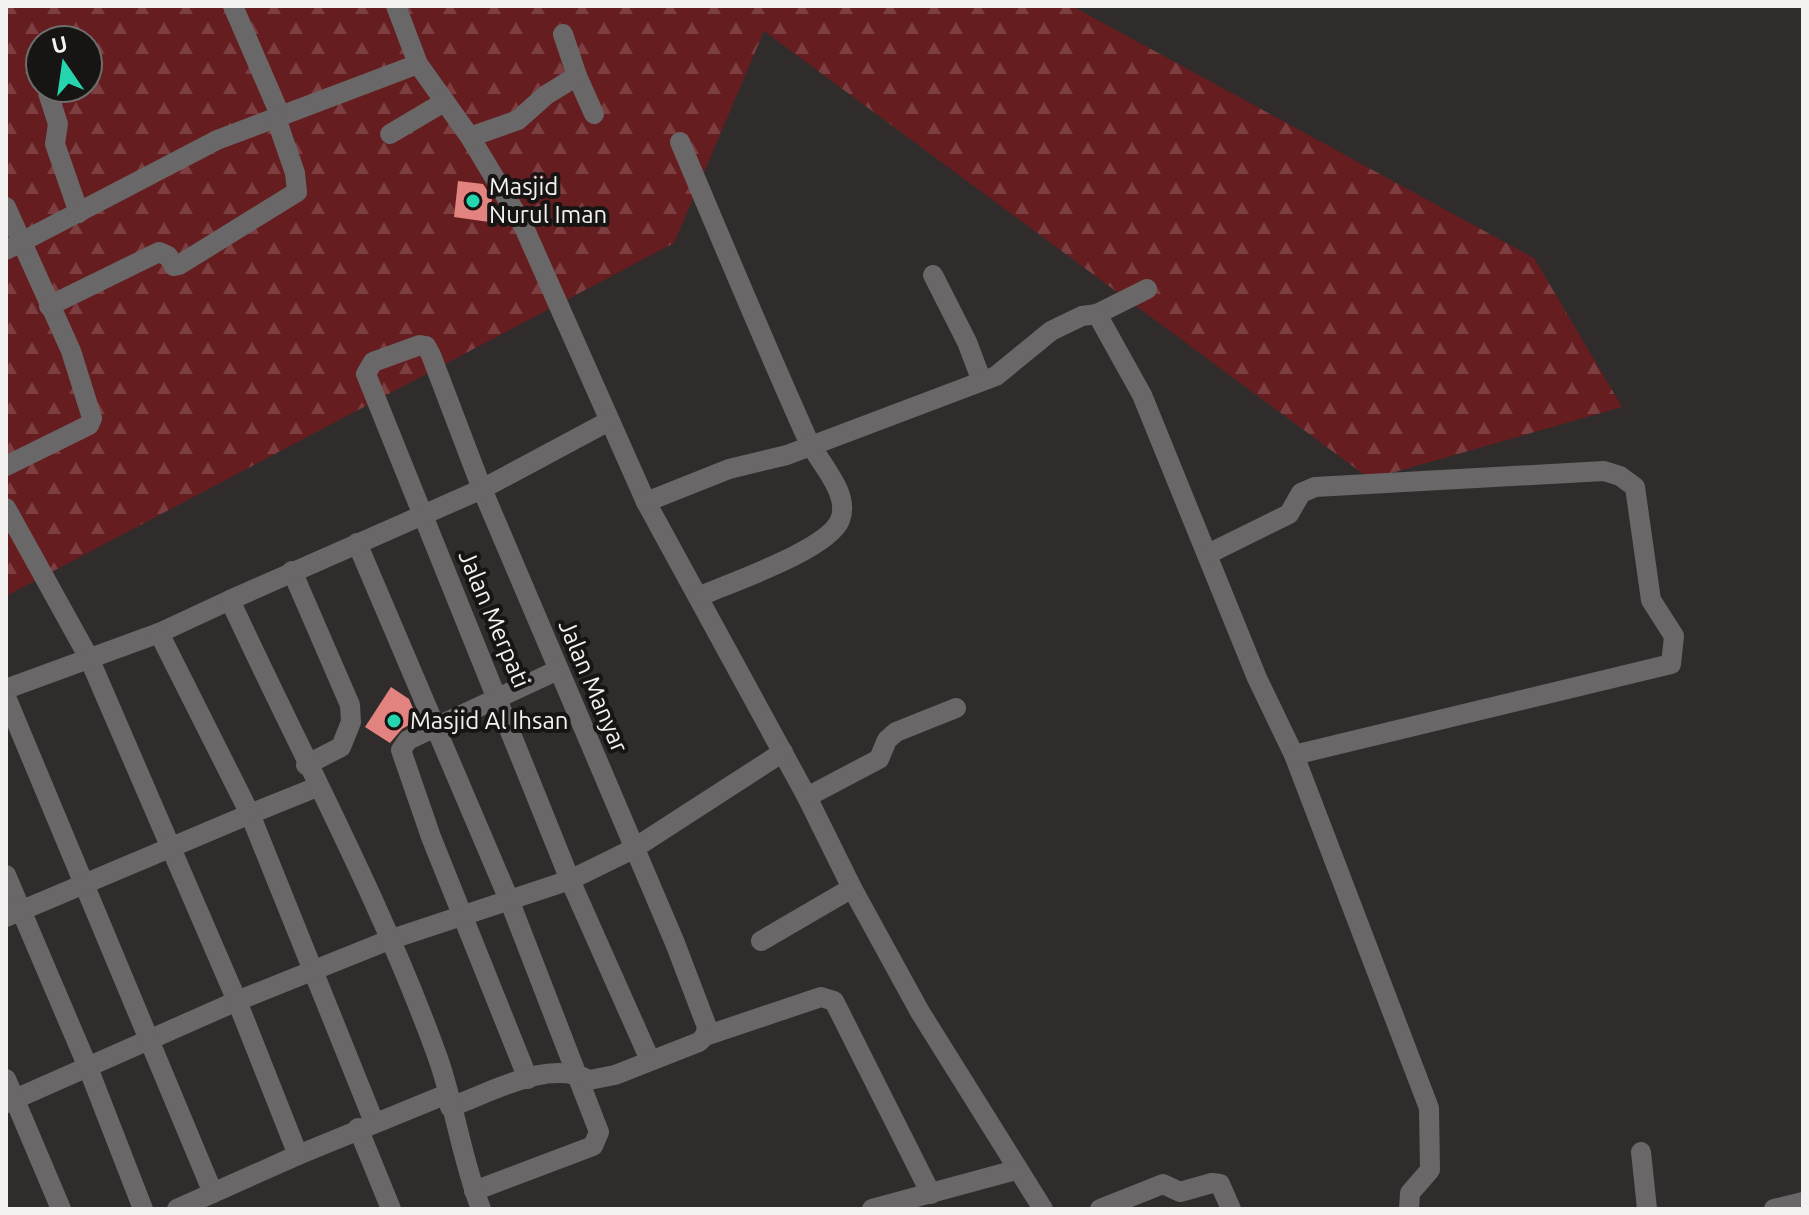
<svg xmlns="http://www.w3.org/2000/svg" width="1809" height="1215" viewBox="0 0 1809 1215" font-family="Ubuntu,sans-serif">
  <style>
    .forest { fill: url(#forest-firs); fill-rule: evenodd }
    .building { fill: #e2837f }
    .lines { fill: none; stroke-linecap: round; stroke-linejoin: round }
    .street { stroke: #696767; stroke-width: 20 }
    .poi-dot { fill: #25d5ae; stroke: #171514; stroke-width: 3 }
    .labels { text-anchor: middle; stroke-width: 8; stroke-linejoin: round; paint-order: stroke }
    .poi-label { font-size: 24px; fill: #f4f1f1; stroke: #171514; text-anchor: start }
    .street-label { font-size: 24px; fill: #f4f1f1; stroke: #171514 }
  </style>
  <defs>
    <pattern id="forest-firs" width="22" height="20" patternUnits="userSpaceOnUse" patternTransform="scale(2)"><rect width="22" height="20" fill="#661d1f"/><path d="M5 1l3.5 6h-7zM16 11l3.5 6h-7z" fill="#7c3e40"/></pattern>
  </defs>
  <rect width="100%" height="100%" fill="#302c2b"/>
  <path class="forest" d="M6 6H1072L1534 258 1622 407 1370 479 764 31 674 243 6 596ZM40 40H88V88H40Z"/>
  <g class="building">
    <polygon points="458,181 483,184 492,198 489,222 454,217"/>
    <polygon points="391,687 409,699 418,720 402,729 390,743 365,727"/>
  </g>
  <g class="lines">
    <g class="street">
      <polyline points="233,6 281,117"/>
      <polyline points="396,6 418,64 470,137 523,225 646,502 807,797 852,888 920,1012 1043,1209"/>
      <polyline points="577,76 594,114"/>
      <polyline points="48,93 58,124 55,144 79,213"/>
      <polyline points="390,134 444,102"/>
      <polyline points="470,137 518,120 546,95 577,76 563,34"/>
      <path d="M680 142C722 241 763 340 807 438 818 462 851 493 840 520 828 550 729 583 698 597"/>
      <polyline points="6,207 71,351 92,418 89,425 6,466"/>
      <polyline points="6,250 217,140 418,64"/>
      <polyline points="933,275 967,342 981,379"/>
      <polyline points="49,306 159,252 168,256 174,266 179,265 297,192 295,173 276,118"/>
      <polyline points="1097,314 1147,289"/>
      <polyline points="646,502 729,469 787,455 996,376 1051,331 1082,316 1097,314 1142,395 1257,678 1294,755 1429,1108 1430,1170 1410,1193 1409,1209"/>
      <polyline points="6,508 89,658 237,1001 6,1103"/>
      <polyline points="357,543 510,902 599,1132 593,1146 474,1191"/>
      <polyline points="1208,554 1289,514 1301,493 1315,487 1604,471 1620,476 1635,487 1651,600 1674,636 1671,664 1294,755"/>
      <polyline points="292,571 350,705 351,722 341,747 306,765"/>
      <polyline points="6,689 159,633 230,600"/>
      <polyline points="6,697 213,1193"/>
      <polyline points="317,787 250,814 374,1122"/>
      <polyline points="807,797 879,759 887,740 896,732 956,708"/>
      <polyline points="6,875 87,1065 143,1209"/>
      <polyline points="6,917 250,814 159,633"/>
      <polyline points="761,941 852,888"/>
      <polyline points="650,1060 570,880 366,374 373,362 420,345 426,346 431,355 482,489 675,943 707,1027 705,1036"/>
      <polyline points="6,1079 61,1209"/>
      <polyline points="528,1079 431,837 401,750 408,740 558,670"/>
      <path d="M450 1107C491 1093 548 1058 589 1080L615 1075 699 1042 705 1036 821 997 834 1001 931 1194"/>
      <polyline points="358,1128 391,1209"/>
      <polyline points="1641,1152 1647,1209"/>
      <polyline points="298,1155 447,1094"/>
      <polyline points="177,1209 298,1155 237,1001 389,940 570,880 633,849 783,752"/>
      <path d="M481 1209C462 1160 455 1107 438 1058 381 900 300 752 230 600L482 489 609 421"/>
      <polyline points="872,1209 1016,1170"/>
      <polyline points="1100,1209 1163,1184 1180,1192 1212,1183 1220,1184 1231,1209"/>
      <polyline points="1774,1209 1803,1202"/>
    </g>
  </g>
  <g class="poi-dot">
    <circle cx="473" cy="201" r="8"/>
    <circle cx="394" cy="721" r="8"/>
  </g>
  <g class="labels">
    <g class="poi-label">
      <text x="489" y="195">Masjid<tspan x="489" dy="28">Nurul Iman</tspan></text>
      <text x="410" y="729">Masjid Al Ihsan</text>
    </g>
    <g class="street-label">
      <text transform="translate(494 619) rotate(67)" y="8">Jalan Merpati</text>
      <text transform="translate(593 686) rotate(67)" y="8">Jalan Manyar</text>
    </g>
  </g>
  <rect width="1809" height="1215" fill="none" stroke="#f4f1f1" stroke-width="16"/>
  <g transform="translate(64 64) rotate(347)"><circle r="38" fill="#171514" stroke="#6f6d6c" stroke-width="2"/>
  <path d="M0-6L14 30L0 20L-14 30Z" fill="#25d5ae"/>
  <text y="-12" font-size="22" font-weight="bold" text-anchor="middle" fill="#f4f1f1">U</text>
  </g>
</svg>
